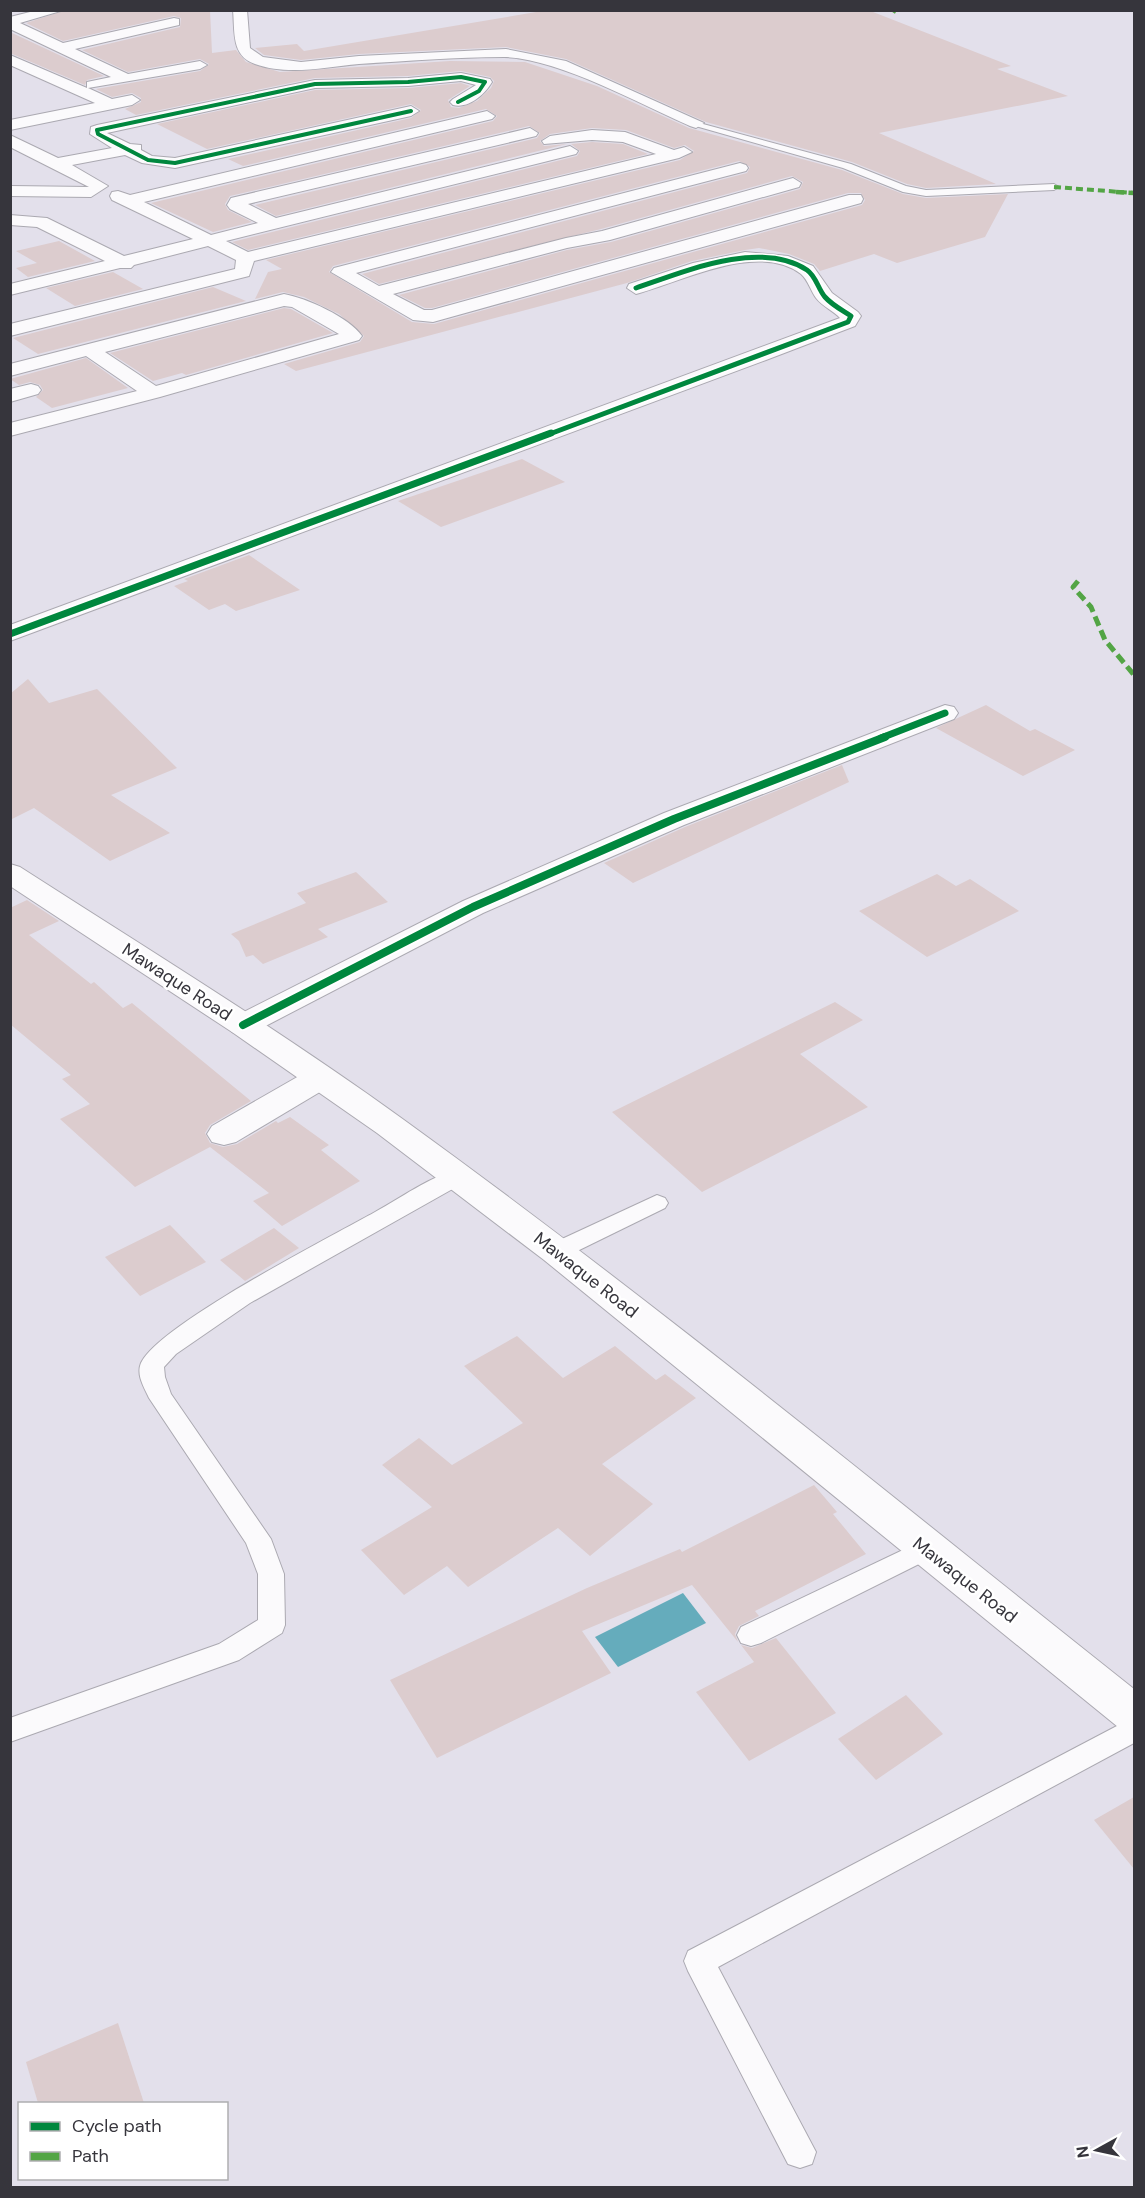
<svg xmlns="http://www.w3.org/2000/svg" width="1145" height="2198" viewBox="0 0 1145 2198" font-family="'DM Sans',sans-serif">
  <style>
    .water { fill: #65acbc }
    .building { fill: #dcccce; fill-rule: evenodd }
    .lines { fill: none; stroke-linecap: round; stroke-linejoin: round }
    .service-casing { stroke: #aba9b1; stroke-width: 2 }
    .minor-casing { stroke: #aba9b1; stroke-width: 2 }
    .secondary-casing { stroke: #aba9b1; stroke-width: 2 }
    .service { fill: #fbfafc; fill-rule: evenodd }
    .minor { fill: #fbfafc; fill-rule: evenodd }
    .secondary { fill: #fbfafc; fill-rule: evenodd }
    .quiet-far2 { stroke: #53a545; stroke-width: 4; stroke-dasharray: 7 4; stroke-linecap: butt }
    .quiet-far1 { stroke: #53a545; stroke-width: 4.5; stroke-dasharray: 8 4.5; stroke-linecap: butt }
    .quiet { stroke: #53a545; stroke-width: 5; stroke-dasharray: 10 5; stroke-linecap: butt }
    .cycleway-far3-casing { stroke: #fff; stroke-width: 5 }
    .cycleway-far2-casing { stroke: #fff; stroke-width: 8 }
    .cycleway-far1-casing { stroke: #fff; stroke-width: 10 }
    .cycleway-casing { stroke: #fff; stroke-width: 12 }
    .cycleway-far3 { stroke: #00873e; stroke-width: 4 }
    .cycleway-far2 { stroke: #00873e; stroke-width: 5 }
    .cycleway-far1 { stroke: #00873e; stroke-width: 7 }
    .cycleway { stroke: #00873e; stroke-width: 8 }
    .labels { text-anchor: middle; stroke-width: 5; stroke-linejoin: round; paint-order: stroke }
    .street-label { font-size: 18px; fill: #36353c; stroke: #fff }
  </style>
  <rect width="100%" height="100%" fill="#e3e0eb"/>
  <polygon class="water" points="683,1593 706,1623 618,1667 595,1637"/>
  <g class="building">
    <path d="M66 10H210L212 53 236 50 246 62 280 72 450 61 525 62 597 86 689 128 842 170 903 194 926 198 1008 194 985 237 897 263 874 254 820 271 814 264 789 254 759 248 745 250 692 261 627 283 296 371 284 364 360 342 364 336 339 314 304 297 283 292 255 299 268 272 282 269 266 260 680 160 694 151 685 145 674 148 626 130 592 128 550 134 540 141 544 146 567 144 276 216 255 205 537 138 540 133 529 126 230 196 225 204 228 210 252 222 213 232 151 203 493 121 497 116 486 109 243 166 228 159 411 118 421 110 411 104 207 149 157 124 315 90 408 88 461 83 470 86 448 100 451 107 459 108 477 101 491 88 494 81 490 77 461 71 408 76 315 78 136 115 125 109 141 102V98L132 93 112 97 96 89 200 71 209 64 200 59 128 72 82 50 180 27 181 18 174 16 63 41 26 23ZM739 161 750 167 747 173 362 274 379 284 601 229 792 176 803 182 800 189 611 242 567 250 399 295 425 308H432L848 193H861L865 200 862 205 434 324 412 322 329 272 333 266Z"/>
    <polygon points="548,10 868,10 1011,66 997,69 1068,96 879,133 996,184 926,188 907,184 852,162 706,122 566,59 506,47 359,54 301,60 264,55 255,48 297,44 304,51"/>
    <polygon points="10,32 104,76 87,80 85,85 10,53"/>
    <polygon points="592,142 623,144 648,154 248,250 232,242 577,156 580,151 571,144"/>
    <polygon points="59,241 95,261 28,277 16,268 37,263 16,251"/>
    <polygon points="113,272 143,289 75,306 46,288"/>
    <polygon points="213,287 246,301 38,354 13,338"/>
    <polygon points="284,308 291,309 333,333 186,375 182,373 153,381 110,353"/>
    <polygon points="86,358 128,388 52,408 36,397 43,390 40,385 30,382 19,385 10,379"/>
    <polygon points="522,459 565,482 441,527 398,501"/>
    <polygon points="249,555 300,590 236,611 225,604 209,610 174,586 188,581 184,579"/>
    <polygon points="28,679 49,703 97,689 177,768 111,795 170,833 110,861 34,808 10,820 10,694"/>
    <polygon points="986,705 1030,731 1035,729 1075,750 1023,776 936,728"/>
    <polygon points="842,765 849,782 633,883 604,863 685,827"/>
    <polygon points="356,872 388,902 318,929 328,937 263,964 253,955 246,957 239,941 231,934 306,903 297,893"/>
    <polygon points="937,874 956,886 970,879 1019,911 927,957 859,911"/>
    <polygon points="27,900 59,921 29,935 91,984 94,982 123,1008 132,1003 251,1101 210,1125 205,1133 210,1143 223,1147 237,1144 276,1121 278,1123 290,1117 329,1145 321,1150 360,1181 282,1226 253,1201 269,1193 210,1147 135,1187 60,1119 90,1104 62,1079 71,1075 10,1024 10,908"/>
    <polygon points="835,1002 863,1020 800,1054 868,1107 702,1192 612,1112"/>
    <polygon points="170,1225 206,1262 140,1296 105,1257"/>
    <polygon points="274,1228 299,1248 245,1281 220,1260"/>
    <polygon points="517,1336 563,1378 615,1346 656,1380 665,1374 696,1398 602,1464 653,1504 590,1556 558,1528 468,1587 447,1566 404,1595 361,1550 432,1507 382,1465 419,1438 452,1465 523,1423 464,1366"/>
    <polygon points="814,1485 837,1512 833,1514 866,1554 755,1611 759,1616 739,1626 735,1634 738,1642 692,1585 582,1631 611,1673 437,1758 390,1680 587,1588 680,1549 682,1552"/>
    <polygon points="776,1638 836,1713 749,1761 696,1692 754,1662 741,1645 752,1648"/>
    <polygon points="906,1695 943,1734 876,1780 838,1739"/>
    <polygon points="1134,1797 1134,1869 1094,1820"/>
    <polygon points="118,2023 144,2103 38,2103 26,2062"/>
  </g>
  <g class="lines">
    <g class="service-casing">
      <g id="service">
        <polygon points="692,121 851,164 906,186 926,190 1054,184 1059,187 1054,190 926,196 903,192 843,168 692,125"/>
        <path d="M457 1170 465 1172 468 1177 465 1182 250 1303 176 1354 164 1367 165 1377 171 1394 271 1539 284 1574 285 1625 282 1633 239 1660 10 1742V1718L219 1644 258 1620V1574L246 1543 149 1398C144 1387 136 1375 141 1363 158 1325 332 1236 375 1212 401 1198 429 1177 457 1170Z"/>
        <polygon points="657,1195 665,1198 668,1203 665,1208 565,1257 557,1259 549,1257 546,1251 549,1245"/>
        <polygon points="926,1539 935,1542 939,1549 935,1556 761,1643 751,1646 741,1643 737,1635 741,1627"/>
        <polygon points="1134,1717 1134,1743 718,1967 816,2152 812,2164 800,2168 788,2164 688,1971 684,1961 688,1951"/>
      </g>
    </g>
    <g class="minor-casing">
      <g id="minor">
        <polygon points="38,10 64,10 20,23 63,43 174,18 179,19 179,25 75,49 128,74 200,61 207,65 200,69 88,88 112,99 132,95 140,100 132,105 10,130 10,120 95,103 10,65 10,55 87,88 87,82 111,77 10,29 10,17"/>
        <path d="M233 10H247L250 48 263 57 301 62 359 56 506 49 566 61 704 123 696 128 690 126C640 104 557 58 504 57 456 57 406 61 359 64 325 67 288 76 255 64 231 56 235 32 233 10Z"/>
        <path d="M461 73 490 79 492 82C485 94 469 109 453 105L450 102 453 99 476 85 461 81 408 86 315 88 107 133 130 144 141 145V150L152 156 175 158 411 106 419 111 411 116 175 168 142 163 125 155 72 165 108 186 91 197 10 196V186L89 187 10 147V135L58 158 112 148 90 134 91 127 97 125 315 80 408 78Z"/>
        <polygon points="487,111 495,116 492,119 144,202 211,235 258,223 230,209 227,205 231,198 530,128 538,133 536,136 248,204 276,218 570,146 578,151 576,154 226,241 248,252 656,154 623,142 592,140 544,144 542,141 550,136 592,130 625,132 674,150 684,147 692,152 679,158 254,261 249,276 10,336 10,324 235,269 236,260 208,246 134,265 131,268 120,268 10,295 10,284 105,261 37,227 10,225 10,215 47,218 124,256 193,239 112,200 110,196 112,192 118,191 130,195"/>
        <polygon points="740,163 746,165 748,168 746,171 356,273 379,286 566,238 602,231 793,178 801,183 799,187 610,240 567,248 393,294 424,310 432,310 849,195 861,195 863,199 861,203 433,322 413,320 331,272 334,268"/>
        <path d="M745 252 788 256 813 266 832 293 858 312 861 316 855 326 766 360 10 641V625L840 318C834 311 823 307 816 298 811 291 808 280 801 274 758 241 681 282 636 294L627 288 629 284 693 263Z"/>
        <path d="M284 294C306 298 349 317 362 336L359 340 160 397 10 436V423L137 391 86 356 10 376V364ZM284 306 292 307 339 334 156 386 105 352Z"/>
        <polygon points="31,384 38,386 41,390 38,394 10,402 10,389"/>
        <polygon points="945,705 954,707 958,713 954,719 684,825 483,913 254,1032 243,1035 232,1032 227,1025 232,1018 463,901 664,813"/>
        <polygon points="318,1069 330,1072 334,1079 330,1086 236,1142 224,1145 212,1142 207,1134 212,1126 306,1072"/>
      </g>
    </g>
    <g class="secondary-casing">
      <path id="secondary" d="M10 864 20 867C149 950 280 1030 404 1120 654 1301 892 1497 1134 1689V1733L1118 1727 544 1260 377 1133 232 1032 10 886Z"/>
    </g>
    <use href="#service" class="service"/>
    <use href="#minor" class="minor"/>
    <use href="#secondary" class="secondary"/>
    <g class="quiet-far2">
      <polyline points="893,10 896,12"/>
      <polyline points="1054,187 1134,193"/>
    </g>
    <polyline class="quiet-far1" points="1116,192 1134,193"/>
    <polyline class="quiet" points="1078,581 1073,587 1091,607 1105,640 1134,675"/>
    <g class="cycleway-far3-casing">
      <polyline id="cycleway-far3" points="411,111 175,163 148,160 98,134 97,130 315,84 408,82 461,77 485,82 479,91 458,102"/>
    </g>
    <g class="cycleway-far2-casing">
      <path id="cycleway-far2" d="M547 435 848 322 851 316C842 310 832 305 825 297 818 289 816 276 807 270 760 239 683 272 636 288"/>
    </g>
    <g class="cycleway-far1-casing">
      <g id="cycleway-far1">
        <polyline points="10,634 551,433"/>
        <polyline points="881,738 945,713"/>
      </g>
    </g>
    <g class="cycleway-casing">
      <polyline id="cycleway" points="243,1025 473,907 674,819 885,737"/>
    </g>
    <use href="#cycleway-far3" class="cycleway-far3"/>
    <use href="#cycleway-far2" class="cycleway-far2"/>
    <use href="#cycleway-far1" class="cycleway-far1"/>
    <use href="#cycleway" class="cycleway"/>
  </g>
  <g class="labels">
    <g class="street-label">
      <text transform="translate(177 982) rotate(33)" y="6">Mawaque Road</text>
      <text transform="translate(586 1275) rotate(38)" y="6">Mawaque Road</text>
      <text transform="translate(965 1580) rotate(38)" y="6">Mawaque Road</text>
    </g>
  </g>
  <rect width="1145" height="2198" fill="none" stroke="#36353c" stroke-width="24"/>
  <rect x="18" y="2102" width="210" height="78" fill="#ffffff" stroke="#afaeb1" stroke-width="1.5"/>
  <rect x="30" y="2122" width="30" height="9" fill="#00873e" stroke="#afaeb1" stroke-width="1.5"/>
  <text x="72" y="2132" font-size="18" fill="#36353c">Cycle path</text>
  <rect x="30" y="2152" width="30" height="9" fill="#53a545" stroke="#afaeb1" stroke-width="1.5"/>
  <text x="72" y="2162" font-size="18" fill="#36353c">Path</text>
  <g transform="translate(1097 2150) rotate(262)" stroke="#ffffff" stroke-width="4.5" paint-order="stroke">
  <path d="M0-4.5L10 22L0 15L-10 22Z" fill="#36353c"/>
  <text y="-9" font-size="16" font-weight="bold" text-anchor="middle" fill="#36353c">N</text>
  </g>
</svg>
